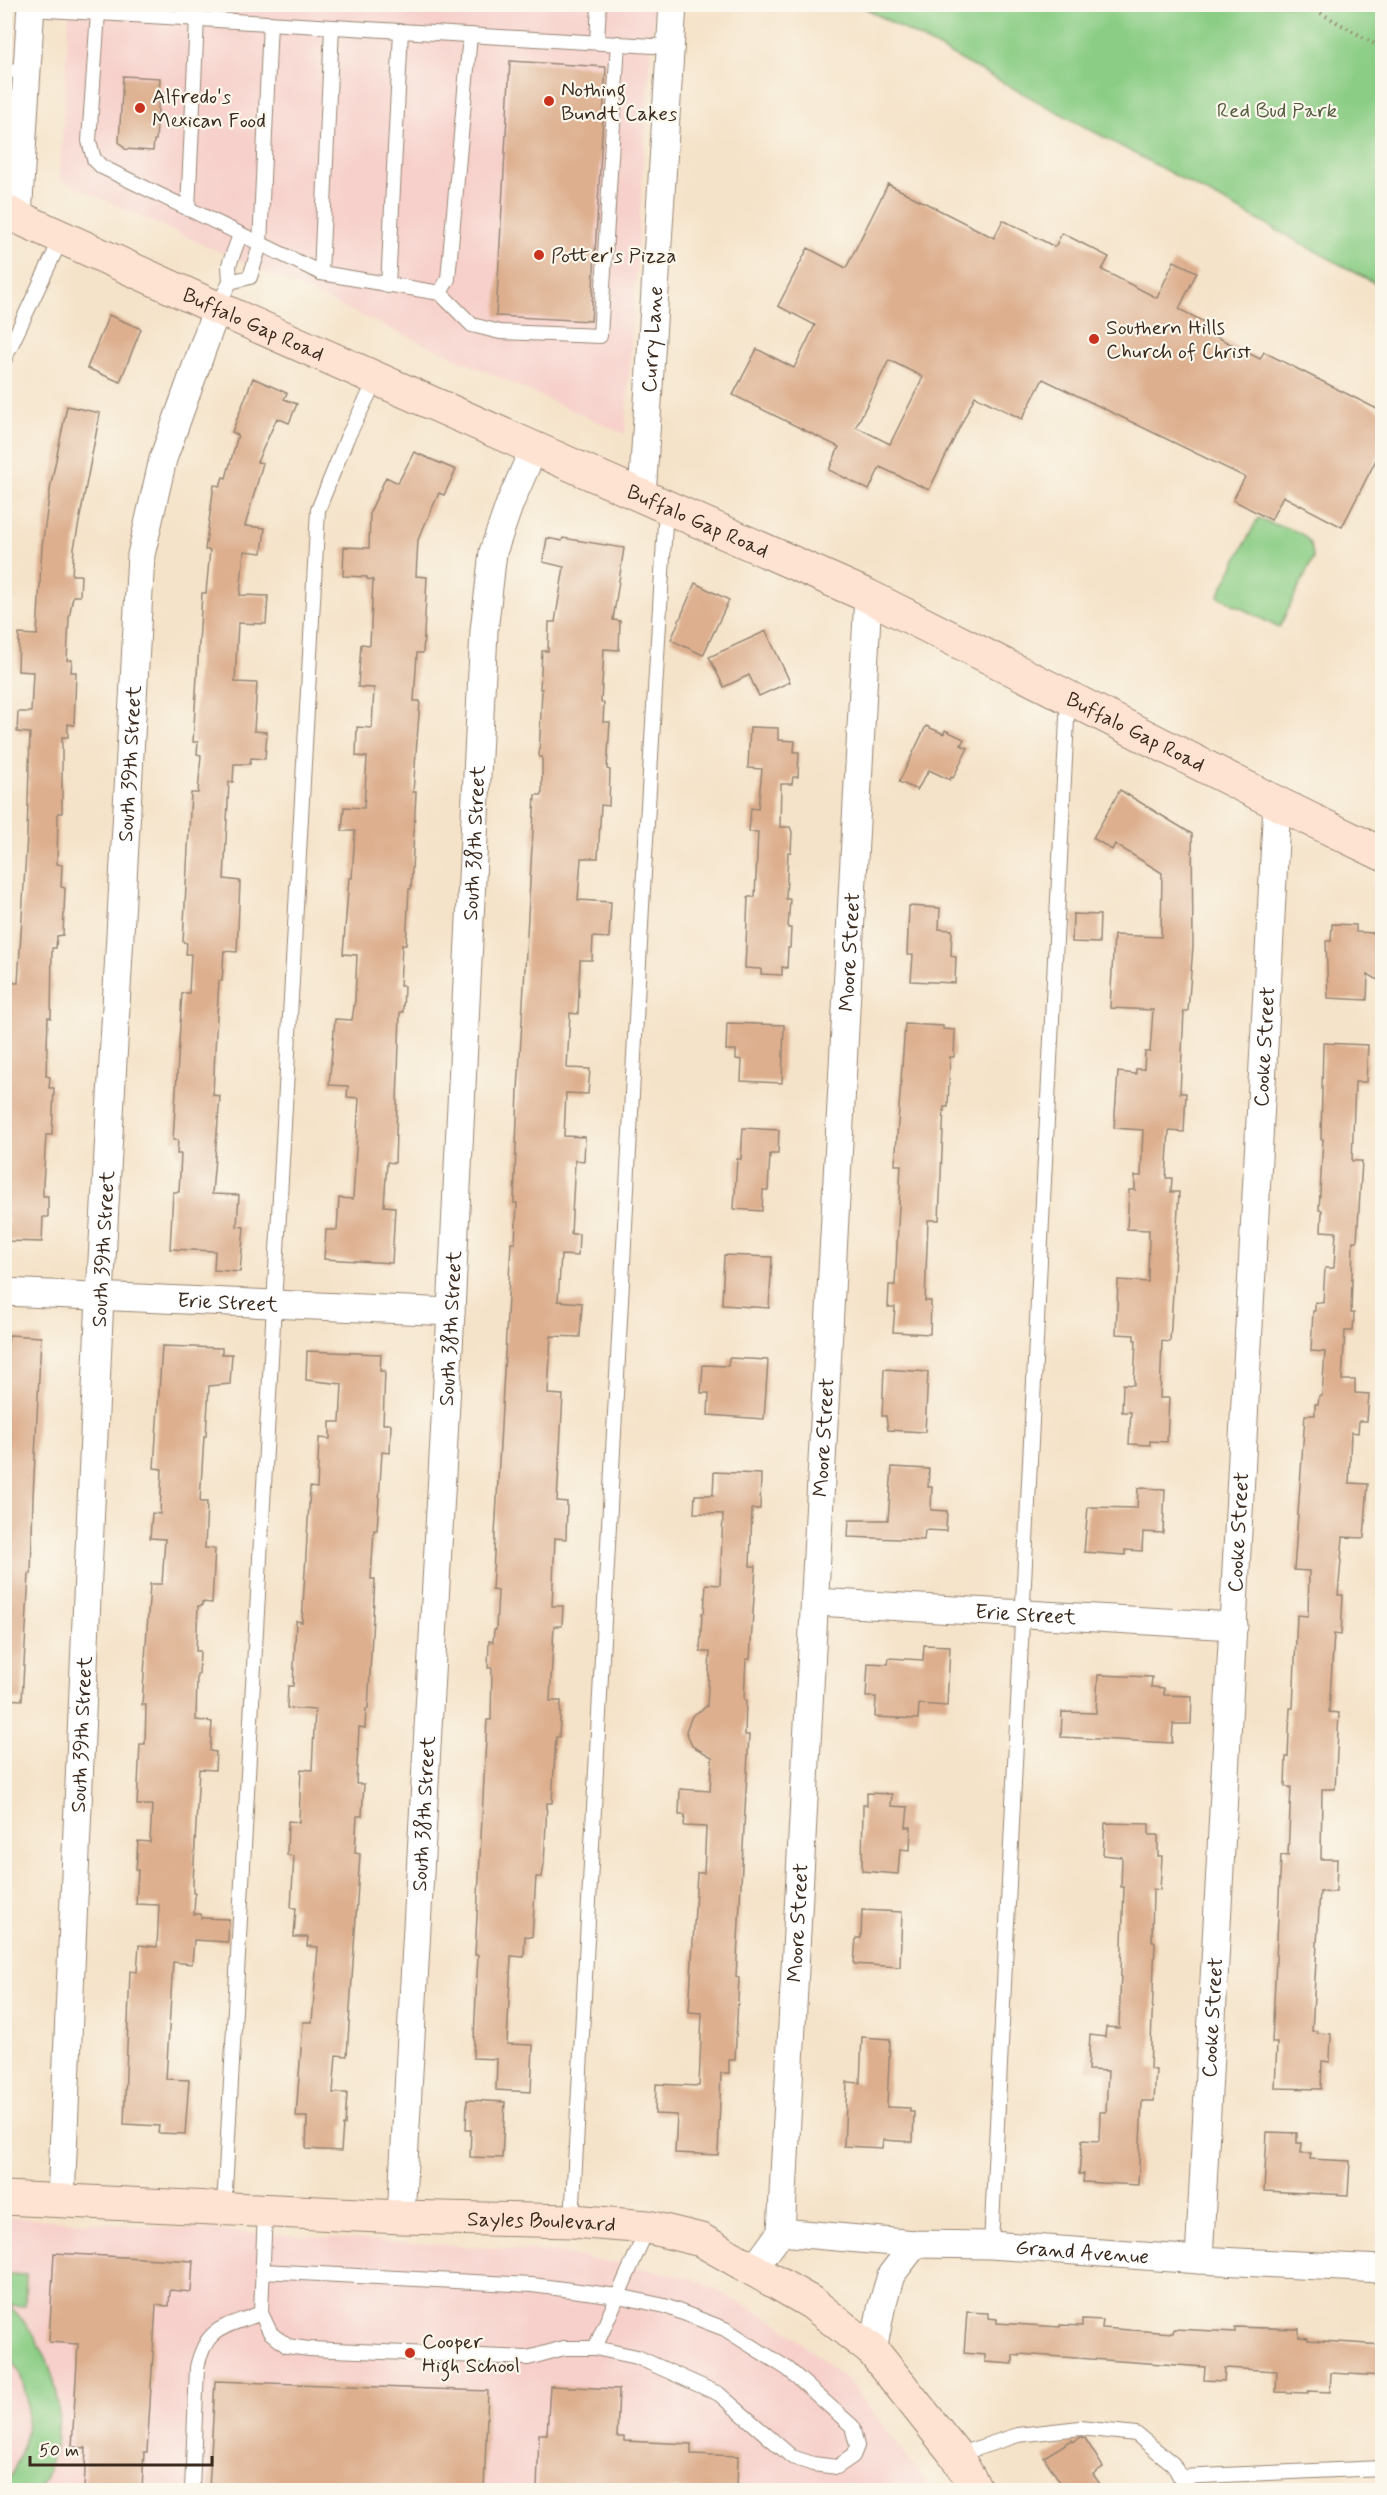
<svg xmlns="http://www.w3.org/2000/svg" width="1387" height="2495" viewBox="0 0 1387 2495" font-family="Mynerve,sans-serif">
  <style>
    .built { fill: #f7d0cb }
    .green { fill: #8bcd85; stroke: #637c52; stroke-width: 1.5 }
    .building { fill: #ddaf8e; fill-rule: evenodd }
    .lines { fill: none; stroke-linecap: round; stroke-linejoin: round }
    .lane-casing { stroke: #988674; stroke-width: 16 }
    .street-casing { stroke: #988674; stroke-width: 29 }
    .secondary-casing { stroke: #988674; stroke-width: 35 }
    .path { stroke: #988674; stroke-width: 4; stroke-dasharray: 1.5 4.5; stroke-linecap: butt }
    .lane { stroke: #fff; stroke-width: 14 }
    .street { stroke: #fff; stroke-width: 27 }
    .secondary { stroke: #fee3d2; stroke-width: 33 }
    .poi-dot { fill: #c8321e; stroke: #fbf7ec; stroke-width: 2 }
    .labels { text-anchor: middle; stroke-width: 4.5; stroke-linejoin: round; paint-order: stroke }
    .poi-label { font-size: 21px; fill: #3b2a1e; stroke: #fbf7ec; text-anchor: start }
    .park-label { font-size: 21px; fill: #535b3d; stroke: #fbf7ec }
    .street-label { font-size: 21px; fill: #3b2a1e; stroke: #fbf7ec }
  </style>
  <rect width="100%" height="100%" fill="#fbf7ec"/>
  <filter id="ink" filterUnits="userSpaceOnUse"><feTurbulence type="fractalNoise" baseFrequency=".0167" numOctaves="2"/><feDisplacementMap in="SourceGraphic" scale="12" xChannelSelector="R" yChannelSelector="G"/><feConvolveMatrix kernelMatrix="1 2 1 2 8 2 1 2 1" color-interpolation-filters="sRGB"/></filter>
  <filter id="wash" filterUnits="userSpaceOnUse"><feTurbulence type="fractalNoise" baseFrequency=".008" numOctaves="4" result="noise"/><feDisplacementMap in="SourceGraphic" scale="24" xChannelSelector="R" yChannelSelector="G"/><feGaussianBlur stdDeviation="1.35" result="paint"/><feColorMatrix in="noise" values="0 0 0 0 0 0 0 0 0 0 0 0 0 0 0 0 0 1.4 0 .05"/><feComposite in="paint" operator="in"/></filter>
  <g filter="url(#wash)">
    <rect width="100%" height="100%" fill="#f5e3c9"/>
    <g class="built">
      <polygon points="69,5 654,5 625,434 60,180"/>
      <polygon points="4,2217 554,2252 693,2278 779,2323 851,2384 932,2490 5,2490"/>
    </g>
    <g class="green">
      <polygon points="859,5 1382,5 1382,287"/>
      <path d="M1258 518C1281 531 1313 524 1313 559L1279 628 1218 596Z"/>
      <path d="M5 2274 26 2275 25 2306 9 2305C60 2357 75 2426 38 2490H5V2485C28 2451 34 2410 19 2371 15 2363 8 2356 5 2347 2 2339 4 2286 5 2274Z"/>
    </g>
    <g id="blocks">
      <g class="building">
        <polygon points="510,61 606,67 591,321 496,316"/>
        <polygon points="123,76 160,78 156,140 154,140 153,151 125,149 119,142"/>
        <path d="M888 184 994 238 1003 220 1055 247 1062 233 1109 257 1102 270 1157 298 1174 261 1197 272 1179 309 1208 324 1205 331 1260 359 1264 352 1383 412V446L1342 527 1283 496 1271 520 1233 500 1245 477 1043 379 1022 419 975 396 929 490 880 467 869 490 829 470 839 447 733 395 757 349 794 368 815 325 778 306 808 248 846 268ZM889 360 923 377 890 444 856 427Z"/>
        <polygon points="109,315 141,329 120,382 87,368"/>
        <polygon points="253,378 287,393 284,399 297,404 289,423 277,418 257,462 263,463 245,526 265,528 262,553 244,551 240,595 268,596 266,624 238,623 235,682 257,683 254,731 267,732 265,759 251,758 250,764 234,764 233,782 229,782 224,879 240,881 237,952 224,951 222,981 219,981 215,1050 213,1095 220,1096 212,1194 239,1195 237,1226 244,1227 240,1272 214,1270 215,1251 170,1249 173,1192 179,1192 181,1154 177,1154 178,1140 173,1140 182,993 189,993 191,954 186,954 187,943 183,942 191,793 198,793 201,755 197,754 198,742 193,742 202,593 206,593 210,550 205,550 214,485 220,486 223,477 226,478 238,435 232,432"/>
        <polygon points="67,406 100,413 74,548 72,575 81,575 80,596 73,596 69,618 67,660 72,660 71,672 76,672 74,725 68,724 68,737 62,737 62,813 58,813 57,864 62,865 61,887 65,888 63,935 57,936 56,948 52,948 51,1018 48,1017 46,1076 50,1077 49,1088 54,1088 52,1135 46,1135 43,1184 43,1196 48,1196 48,1217 43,1217 42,1242 7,1241 8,1219 4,1219 8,1144 4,1144 6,1079 4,1079 4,982 18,983 27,835 30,733 17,732 18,712 31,712 33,672 18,671 19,634 37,635 42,546 51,484"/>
        <polygon points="414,452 456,470 444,495 439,493 418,540 416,576 427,577 423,653 417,653 414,701 420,701 413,792 416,792 411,889 409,889 406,945 402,945 400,986 404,986 403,1012 400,1012 395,1163 387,1162 384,1206 395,1207 392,1263 324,1259 326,1230 337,1230 339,1198 353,1199 359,1098 347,1097 348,1086 329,1085 335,1019 352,1020 355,1000 357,955 343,954 349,878 352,878 355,831 342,831 344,807 364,808 367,757 356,756 357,727 372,728 374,688 358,687 361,644 370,645 373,580 367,579 367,577 343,576 344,547 369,548 370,512 386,477 398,483"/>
        <polygon points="547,538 562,541 563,538 624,548 613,620 620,621 619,650 604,649 601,702 604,703 603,722 610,722 607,769 610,770 609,806 601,805 598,858 581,858 578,900 611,902 609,938 593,937 592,960 580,960 578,1014 570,1013 567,1068 590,1069 588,1094 566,1093 564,1136 585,1137 584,1161 575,1160 571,1234 579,1234 578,1256 561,1255 558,1301 582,1303 580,1337 551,1336 548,1394 563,1395 557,1501 567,1502 566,1539 555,1538 552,1606 563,1606 562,1626 554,1626 550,1701 561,1701 559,1737 556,1737 552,1803 547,1803 544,1864 542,1877 536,1877 532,1937 525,1936 524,1957 511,1956 507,2044 533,2045 531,2092 496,2090 497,2059 473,2058 478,1955 475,1955 483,1798 487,1720 491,1720 492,1668 488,1668 489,1641 493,1642 494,1630 496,1630 498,1591 492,1590 511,1243 515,1243 517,1203 514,1203 518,1090 535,795 542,795 542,757 539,757 542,689 540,689 542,651 548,651 549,622 555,622 564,567 543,562"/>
        <polygon points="695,583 729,600 703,655 671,640"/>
        <polygon points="766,631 790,682 759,696 749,675 724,687 709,657"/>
        <polygon points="926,726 944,734 945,730 964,739 961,745 968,748 953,778 951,777 950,780 929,770 917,790 899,782"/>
        <polygon points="750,727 778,728 778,740 795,741 794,752 799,752 798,777 793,777 792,784 781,784 780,827 790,827 792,832 791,852 788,852 786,899 790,899 788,928 791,928 790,948 788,948 787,968 782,967 782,975 761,974 761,969 745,968 748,897 755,897 758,832 749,832 751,808 758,809 762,769 748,768"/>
        <polygon points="1120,790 1192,834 1193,946 1188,1011 1184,1011 1180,1093 1186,1093 1184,1132 1169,1131 1166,1178 1172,1178 1171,1192 1179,1192 1170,1342 1162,1341 1160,1398 1169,1398 1167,1442 1150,1441 1150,1445 1129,1444 1131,1412 1122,1412 1123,1384 1134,1385 1136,1340 1134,1340 1134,1335 1116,1334 1118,1280 1148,1282 1149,1230 1127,1229 1129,1190 1135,1190 1135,1176 1141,1176 1143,1130 1114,1128 1118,1072 1136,1074 1136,1069 1144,1069 1145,1052 1150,1052 1153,1010 1110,1008 1114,935 1161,937 1162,873 1115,844 1112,850 1093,838"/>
        <polygon points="909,906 940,908 939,929 952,930 951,956 956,957 955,983 911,981 913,955 907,955"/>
        <polygon points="1073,914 1100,915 1099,943 1072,942"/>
        <polygon points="1332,924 1356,925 1356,932 1374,933 1383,937 1383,983 1368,974 1367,1000 1328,998 1326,941 1331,941"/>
        <polygon points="727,1023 784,1025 782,1083 741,1081 742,1060 736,1059 736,1050 726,1050"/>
        <polygon points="905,1024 943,1026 943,1029 955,1030 954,1057 950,1057 948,1107 944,1107 939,1220 928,1220 925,1301 931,1301 930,1334 893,1332 895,1307 888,1307 889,1285 895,1285 901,1165 895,1165"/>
        <polygon points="1323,1043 1368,1045 1366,1082 1355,1082 1352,1161 1362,1161 1357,1241 1353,1241 1351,1313 1354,1313 1353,1331 1345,1331 1342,1380 1355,1380 1355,1393 1369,1394 1367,1421 1359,1421 1358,1433 1351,1432 1349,1483 1368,1484 1364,1538 1343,1537 1338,1595 1343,1595 1341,1635 1334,1634 1329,1712 1339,1713 1335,1789 1322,1789 1321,1859 1337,1859 1336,1892 1320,1891 1312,2031 1317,2031 1317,2033 1331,2034 1330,2062 1322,2061 1321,2089 1275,2088 1277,2043 1272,2043 1281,1855 1288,1856 1291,1787 1285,1787 1286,1757 1288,1757 1290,1708 1293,1708 1297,1615 1308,1616 1309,1571 1294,1570 1305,1415 1315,1415 1315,1404 1318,1404 1319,1396 1322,1396 1325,1352 1311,1351 1313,1311 1315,1311 1315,1302 1323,1303 1325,1268 1334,1268 1336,1232 1321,1231 1322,1210 1319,1210 1323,1139 1321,1139"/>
        <polygon points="743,1128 779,1130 778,1154 770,1154 768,1190 763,1190 762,1211 734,1209 737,1159 741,1159"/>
        <polygon points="724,1255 772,1257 769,1308 722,1305"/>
        <polygon points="9,1335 41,1337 33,1496 31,1574 29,1574 22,1700 4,1699 4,1368"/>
        <polygon points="162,1346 222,1348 222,1354 232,1354 230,1384 209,1386 206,1436 204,1436 200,1502 207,1502 205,1548 215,1549 212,1603 202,1602 202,1606 198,1606 196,1651 200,1651 199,1674 197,1674 196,1720 212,1722 210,1751 216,1752 215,1770 199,1769 193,1882 193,1893 195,1893 194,1914 201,1914 201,1918 229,1919 228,1942 194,1940 192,1964 173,1962 166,2079 189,2080 185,2134 158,2133 159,2126 124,2124 130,1971 137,1972 139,1945 157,1947 159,1905 136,1904 138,1870 136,1870 138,1841 150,1842 152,1805 137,1805 140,1744 145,1744 146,1705 142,1705 150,1584 162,1584 165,1539 150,1538 152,1513 160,1514 162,1469 154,1468"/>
        <polygon points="307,1351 381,1354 380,1371 385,1371 383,1424 391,1424 390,1453 382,1452 377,1530 374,1530 371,1579 375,1579 368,1709 366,1709 365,1728 359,1727 356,1784 364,1784 362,1816 357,1816 355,1853 360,1854 347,2056 336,2055 333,2093 347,2093 345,2125 343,2125 341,2151 306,2149 307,2117 296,2117 303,2022 312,2022 318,1947 307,1946 308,1937 294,1937 296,1908 291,1908 294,1856 287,1855 288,1821 299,1822 301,1769 312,1770 315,1710 287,1708 288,1686 293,1686 296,1621 302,1622 310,1487 317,1488 319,1438 330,1439 330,1422 340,1422 342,1384 306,1380"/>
        <polygon points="729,1358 768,1360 764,1419 708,1415 709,1393 701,1393 703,1365 728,1366"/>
        <polygon points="884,1369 928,1372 925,1432 888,1430 886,1416 882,1416"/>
        <polygon points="892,1467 929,1469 928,1487 932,1487 931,1510 947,1511 946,1531 925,1530 924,1540 848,1537 849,1520 888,1520"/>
        <polygon points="714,1472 761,1474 760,1509 752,1509 750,1566 756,1566 750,1659 746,1659 744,1700 746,1700 745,1735 749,1735 736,1977 739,1978 735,2060 729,2060 729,2073 721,2073 718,2155 675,2153 677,2115 655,2114 656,2084 699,2086 702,2013 689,2012 697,1873 704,1873 706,1827 684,1826 685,1815 679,1815 680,1789 710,1791 712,1757 692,1746 686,1731 692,1716 707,1706 710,1652 700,1652 702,1613 704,1613 706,1584 720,1585 723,1514 694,1513 695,1495 713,1495"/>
        <polygon points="1138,1488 1165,1489 1163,1533 1143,1532 1142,1551 1125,1550 1125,1555 1084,1552 1088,1507 1137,1508"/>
        <polygon points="924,1645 950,1646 947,1706 919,1704 918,1719 875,1717 876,1697 866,1697 868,1663 888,1664 889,1658 923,1660"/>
        <polygon points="1098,1675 1152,1677 1151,1687 1164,1688 1164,1695 1192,1696 1191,1724 1173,1724 1172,1743 1061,1737 1062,1712 1096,1713"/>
        <polygon points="867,1793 892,1794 891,1806 908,1807 906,1827 911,1827 910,1850 900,1849 898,1874 862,1871 863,1804 867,1805"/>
        <polygon points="1105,1823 1149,1824 1149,1835 1158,1835 1158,1856 1162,1856 1160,1890 1153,1889 1152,1941 1155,1942 1150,2069 1156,2070 1154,2101 1142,2101 1138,2185 1083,2182 1084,2174 1079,2174 1082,2140 1099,2141 1100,2112 1106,2112 1108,2071 1088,2070 1090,2035 1105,2037 1106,2027 1119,2028 1124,1887 1121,1887 1122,1857 1103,1855"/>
        <polygon points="862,1910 902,1912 900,1967 854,1964 856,1938 861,1938"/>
        <polygon points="862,2037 890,2039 887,2107 910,2108 910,2112 914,2112 913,2142 883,2140 882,2148 844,2146 847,2082 860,2083"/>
        <polygon points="467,2100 505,2102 502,2158 470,2157 471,2130 466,2130"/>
        <polygon points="1267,2132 1297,2133 1297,2143 1302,2143 1301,2153 1311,2153 1310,2159 1350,2161 1348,2195 1264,2191"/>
        <polygon points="54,2253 193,2261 191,2292 170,2290 169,2306 156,2305 147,2452 144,2452 142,2490 84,2490 86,2448 72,2447 78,2344 49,2342"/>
        <polygon points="967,2312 988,2313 988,2318 997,2319 997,2323 1060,2327 1060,2325 1082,2326 1082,2319 1103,2320 1102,2328 1173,2333 1174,2329 1235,2332 1235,2327 1299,2329 1299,2337 1308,2338 1308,2340 1383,2345 1383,2376 1331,2373 1330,2392 1308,2391 1308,2393 1276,2392 1277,2371 1225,2368 1224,2381 1204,2380 1205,2367 1020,2354 1020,2356 1013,2355 1013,2364 985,2362 985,2355 964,2353"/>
        <polygon points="215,2381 488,2391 484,2490 209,2490"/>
        <polygon points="550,2386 619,2389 617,2437 624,2437 624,2441 691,2444 691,2454 738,2456 737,2490 537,2490 539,2434 547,2434"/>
        <polygon points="1081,2437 1085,2438 1103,2467 1093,2474 1104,2490 1065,2490 1044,2457 1072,2440 1073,2442"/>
      </g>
    </g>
  </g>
  <g filter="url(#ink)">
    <use href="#blocks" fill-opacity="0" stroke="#988674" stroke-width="1.5"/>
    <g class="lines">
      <g class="lane-casing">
        <g id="lane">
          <polyline points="31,9 670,47"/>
          <polyline points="98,13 89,141 94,159 102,167 321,273 440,293 472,325 500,332 600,336 618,43"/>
          <polyline points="597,42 599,4"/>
          <polyline points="4,70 27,72"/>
          <polyline points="188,209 197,19"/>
          <polyline points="321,273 332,27"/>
          <polyline points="230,282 250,277 260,245 270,23"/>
          <polyline points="388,286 401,31"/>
          <polyline points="440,293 448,279 470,35"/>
          <polyline points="217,308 230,282 229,265 240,235"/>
          <polyline points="4,360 62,237"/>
          <polyline points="224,2208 318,510 347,438 377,378"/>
          <polyline points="572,2221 642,906 666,507"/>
          <polyline points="991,2245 1068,698"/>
          <polyline points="262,2271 532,2285 618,2296 665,2306 725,2329 788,2369 852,2426 857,2446 853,2456 837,2467 813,2464 792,2457 719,2394 637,2357 595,2348 564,2348 528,2358 309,2349 287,2346 270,2332 261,2313 265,2210"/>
          <polyline points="595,2348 648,2227"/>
          <polyline points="956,2455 1018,2435 1080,2428 1136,2434 1173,2464 1187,2490"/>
          <polyline points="1180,2477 1382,2468"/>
          <path d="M192 2490 197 2367C207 2325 224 2328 261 2313"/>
        </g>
      </g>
      <g class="street-casing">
        <g id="street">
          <polyline points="18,217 31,4"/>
          <path id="s1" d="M642 497 673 4"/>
          <path id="s2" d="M4 1292 451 1312"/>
          <path id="s3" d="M816 1602 1234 1626"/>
          <path id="s4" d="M61 2200 100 1296 141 555 163 459 217 308"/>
          <path id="s5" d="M401 2217 451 1312 484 631 493 552 510 503 534 448"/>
          <path id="s6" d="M781 2232 915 2244 991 2245 1199 2260 1382 2269"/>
          <path id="s7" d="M1199 2260 1277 803"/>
          <path id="s8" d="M753 2270 781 2232 868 596"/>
          <polyline points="873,2351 881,2309 891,2275 915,2244"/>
        </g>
      </g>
      <g class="secondary-casing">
        <g id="secondary">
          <path id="s9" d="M4 211 217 308 868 596 1277 803 1382 854"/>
          <path id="s10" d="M4 2198 401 2217 572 2221 648 2227 701 2240 812 2303 873 2351 956 2455 976 2490"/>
        </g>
      </g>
      <polyline class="path" points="1305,4 1382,48"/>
      <use href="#lane" class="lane"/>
      <use href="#street" class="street"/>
      <use href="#secondary" class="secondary"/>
    </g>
  </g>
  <g class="poi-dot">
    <circle cx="549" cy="101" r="6"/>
    <circle cx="140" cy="108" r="6"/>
    <circle cx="539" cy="255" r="6"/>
    <circle cx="1094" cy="339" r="6"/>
    <circle cx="410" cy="2353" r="6"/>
  </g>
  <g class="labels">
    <g class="poi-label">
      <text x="561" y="96">Nothing<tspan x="561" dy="24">Bundt Cakes</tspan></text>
      <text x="152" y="103">Alfredo's<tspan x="152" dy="24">Mexican Food</tspan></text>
      <text x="551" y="262">Potter's Pizza</text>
      <text x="1106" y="334">Southern Hills<tspan x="1106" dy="24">Church of Christ</tspan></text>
      <text x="422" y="2348">Cooper<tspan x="422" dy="24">High School</tspan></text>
    </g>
    <g class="park-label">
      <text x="1277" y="117">Red Bud Park</text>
    </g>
    <g class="street-label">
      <text dy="7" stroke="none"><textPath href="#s9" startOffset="274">Buffalo Gap Road</textPath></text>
      <text dy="7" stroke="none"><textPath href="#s1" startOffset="158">Curry Lane</textPath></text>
      <text dy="7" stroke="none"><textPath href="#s9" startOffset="760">Buffalo Gap Road</textPath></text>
      <text dy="7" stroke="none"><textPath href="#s9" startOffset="1246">Buffalo Gap Road</textPath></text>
      <text dy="7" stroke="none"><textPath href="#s4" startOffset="1438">South 39th Street</textPath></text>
      <text dy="7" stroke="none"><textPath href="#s5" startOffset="1376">South 38th Street</textPath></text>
      <text dy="7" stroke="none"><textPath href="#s8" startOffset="1329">Moore Street</textPath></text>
      <text dy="7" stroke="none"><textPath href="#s7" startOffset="1215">Cooke Street</textPath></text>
      <text dy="7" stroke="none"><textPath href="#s4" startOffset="952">South 39th Street</textPath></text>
      <text dy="7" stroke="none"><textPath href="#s2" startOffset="224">Erie Street</textPath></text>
      <text dy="7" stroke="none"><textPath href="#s5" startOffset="890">South 38th Street</textPath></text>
      <text dy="7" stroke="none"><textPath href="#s8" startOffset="843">Moore Street</textPath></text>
      <text dy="7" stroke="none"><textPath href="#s7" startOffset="729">Cooke Street</textPath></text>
      <text dy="7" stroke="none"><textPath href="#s3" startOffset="210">Erie Street</textPath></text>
      <text dy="7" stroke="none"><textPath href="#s4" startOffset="466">South 39th Street</textPath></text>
      <text dy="7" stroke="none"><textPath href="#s5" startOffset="404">South 38th Street</textPath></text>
      <text dy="7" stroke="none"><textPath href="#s8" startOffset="357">Moore Street</textPath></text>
      <text dy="7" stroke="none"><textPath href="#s7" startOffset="243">Cooke Street</textPath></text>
      <text dy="7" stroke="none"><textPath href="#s10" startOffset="538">Sayles Boulevard</textPath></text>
      <text dy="7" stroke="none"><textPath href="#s6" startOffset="302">Grand Avenue</textPath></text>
    </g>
  </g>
  <rect width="1387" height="2495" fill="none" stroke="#fbf7ec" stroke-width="24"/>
  <path d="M30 2456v9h182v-9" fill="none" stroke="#3b2a1e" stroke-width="3"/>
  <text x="39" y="2456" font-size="18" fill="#3b2a1e" stroke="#fbf7ec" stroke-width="4.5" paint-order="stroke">50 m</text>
</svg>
